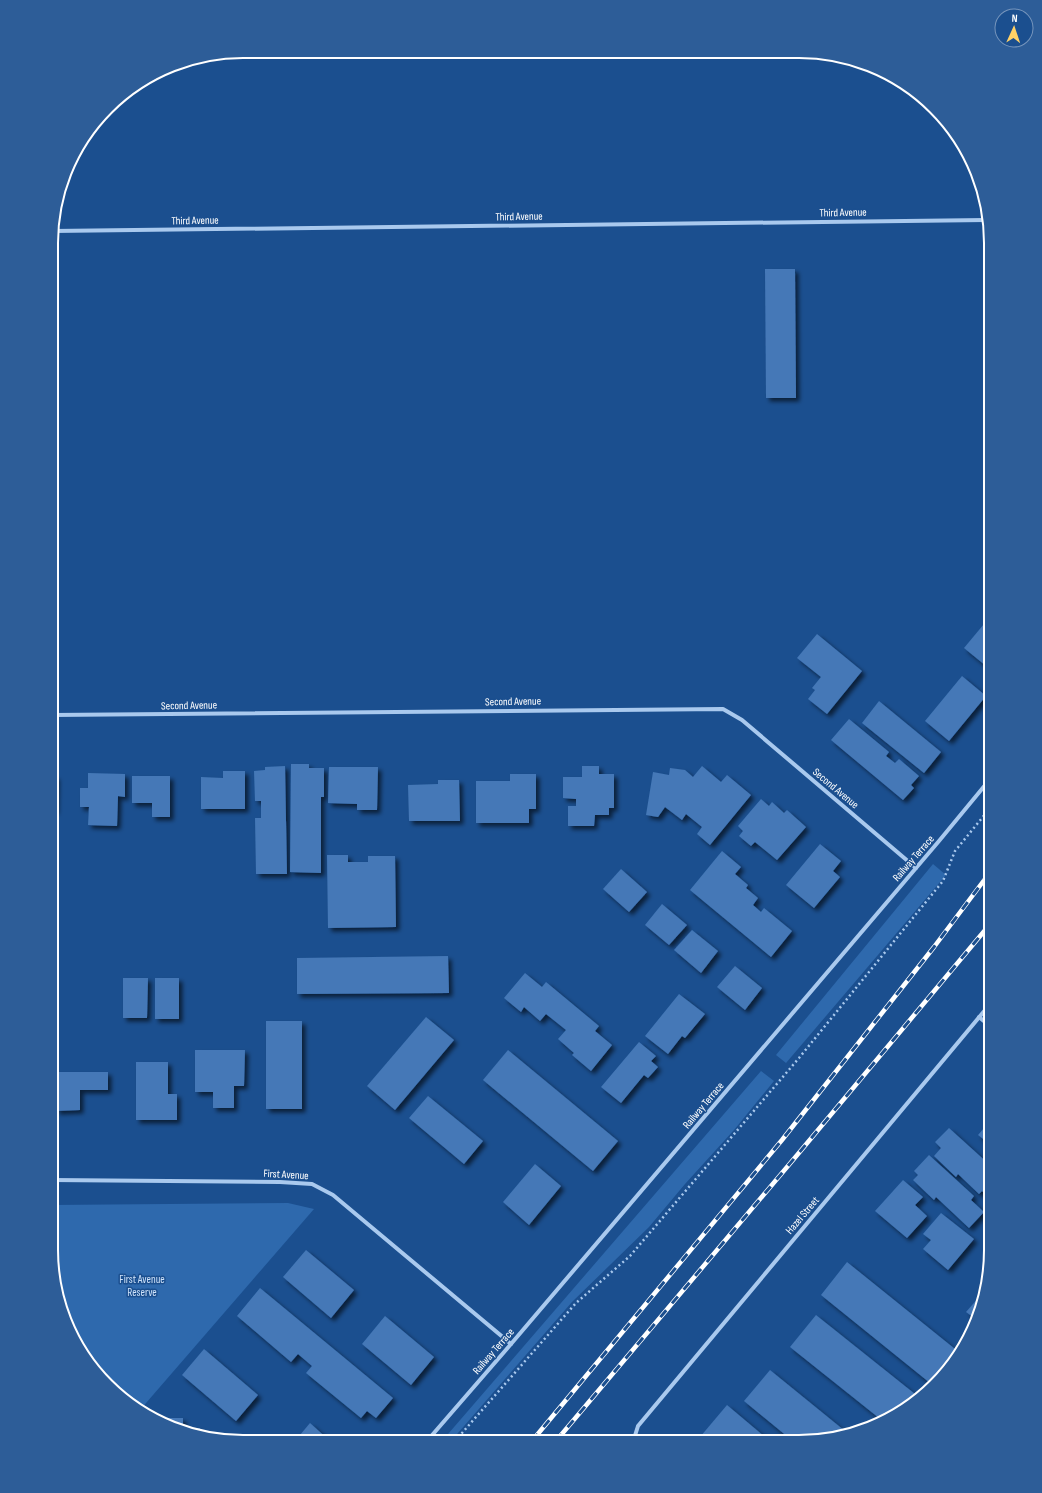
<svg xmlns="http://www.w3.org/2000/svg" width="1042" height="1493" viewBox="0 0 1042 1493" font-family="'Sofia Sans Condensed',sans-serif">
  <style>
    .green { fill: #2e69ad }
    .building { fill: #4478b7; filter: url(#shadow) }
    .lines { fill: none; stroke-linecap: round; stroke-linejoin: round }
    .path { stroke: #a9c9ee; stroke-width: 2.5; stroke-dasharray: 2 3; stroke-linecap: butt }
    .street { stroke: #a9c9ee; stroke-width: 4 }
    .rail-casing { stroke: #fff; stroke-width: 4.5 }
    .rail { stroke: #1b4f8f; stroke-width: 3; stroke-dasharray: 9; stroke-linecap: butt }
    .labels { text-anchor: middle; stroke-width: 3; stroke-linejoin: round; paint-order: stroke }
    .street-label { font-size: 11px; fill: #fff; stroke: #1b4f8f }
    .park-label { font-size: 11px; fill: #cfe3fa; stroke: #1b4f8f }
    .rim { fill: none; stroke: #fff; stroke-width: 2 }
  </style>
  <defs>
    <filter id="shadow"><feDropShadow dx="3.5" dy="3.5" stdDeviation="2" flood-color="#0009"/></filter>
  </defs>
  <rect width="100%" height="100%" fill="#1b4f8f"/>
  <g class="green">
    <polygon points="933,864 946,875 786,1063 776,1055"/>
    <polygon points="761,1071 774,1081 734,1130 685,1184 649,1227 572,1302 451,1441 442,1441"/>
    <polygon points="288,1203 314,1209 140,1410 126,1402 71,1335 52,1254 51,1205"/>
  </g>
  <g class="building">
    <polygon points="765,269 795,269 796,398 766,398"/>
    <polygon points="989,618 991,620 991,670 964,648"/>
    <polygon points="817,634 862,671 827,714 808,699 815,690 812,688 821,677 797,658"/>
    <polygon points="962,676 986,696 949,741 925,721"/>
    <polygon points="879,701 941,752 924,773 862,723"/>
    <polygon points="849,719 889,752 886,756 895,763 899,759 919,776 911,785 914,788 903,800 831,740"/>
    <polygon points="291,764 309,764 309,768 324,768 324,797 321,797 321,873 290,872"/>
    <polygon points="285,766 287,874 256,874 255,818 261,818 261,801 255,801 254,771 265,770 265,767"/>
    <polygon points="582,766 599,766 599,774 614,774 614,808 609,808 609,815 595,815 594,826 568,826 568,806 576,806 576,799 563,798 563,777 582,777"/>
    <polygon points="702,766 721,782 727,775 751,795 710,845 697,834 702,827 686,814 682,820 665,807 658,817 646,815 653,772 669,775 670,768 685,770 693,777"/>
    <polygon points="329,767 378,767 377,810 357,810 357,804 328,803"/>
    <polygon points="223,771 245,771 245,809 201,809 201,777 223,778"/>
    <polygon points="88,773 125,774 125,797 118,796 117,826 88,825 89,807 80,807 80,788 88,788"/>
    <polygon points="510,774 536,774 536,809 529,809 529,823 476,823 476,781 510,781"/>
    <polygon points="52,776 56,776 55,811 52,811"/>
    <polygon points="132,776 170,776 170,817 152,817 152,803 132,803"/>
    <polygon points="438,780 459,780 460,821 409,821 408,785 438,784"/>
    <polygon points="761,799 769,806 772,802 784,813 787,810 806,827 777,860 755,842 751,846 739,836 743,831 738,826"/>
    <polygon points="820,844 841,861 833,871 840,877 814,908 786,885"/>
    <polygon points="722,851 741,867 735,874 748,885 746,888 758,898 753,905 761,912 764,908 792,931 771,957 690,890"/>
    <polygon points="327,855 348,855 348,862 368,862 368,856 395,856 396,927 328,928"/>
    <polygon points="621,869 647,892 629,912 603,889"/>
    <polygon points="662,904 687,925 669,945 645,925"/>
    <polygon points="692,930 718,951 701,973 674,950"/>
    <polygon points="448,956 449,993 297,994 297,958"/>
    <polygon points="735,966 762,988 745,1010 717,987"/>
    <polygon points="525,973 542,987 546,982 599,1026 595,1031 612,1045 591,1071 572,1055 574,1053 558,1039 566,1030 546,1014 540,1021 524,1007 521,1012 504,998"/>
    <polygon points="123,978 148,978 147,1018 123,1018"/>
    <rect x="155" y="978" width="24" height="41"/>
    <polygon points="679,994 705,1014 685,1038 682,1036 668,1054 645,1036"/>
    <polygon points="426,1017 454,1040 395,1110 367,1086"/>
    <rect x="266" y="1021" width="36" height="88"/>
    <polygon points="639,1042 656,1056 651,1061 658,1067 648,1078 644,1075 621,1103 601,1087"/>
    <polygon points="195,1050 245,1050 244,1086 234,1086 234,1108 213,1108 213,1092 195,1092"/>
    <polygon points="508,1050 618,1141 593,1171 483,1080"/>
    <polygon points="136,1062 168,1062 168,1094 177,1094 177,1120 136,1120"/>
    <polygon points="52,1072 108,1072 108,1090 80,1090 80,1110 56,1111 56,1091 52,1091"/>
    <polygon points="428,1096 483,1141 464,1164 409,1118"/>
    <polygon points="991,1120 991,1145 978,1135"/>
    <polygon points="949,1128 991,1166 991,1200 982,1191 979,1194 958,1174 956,1177 934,1156 941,1148 935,1142"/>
    <polygon points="929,1155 974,1196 971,1200 984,1212 969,1228 936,1197 934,1200 913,1180 918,1175 914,1171"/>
    <polygon points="535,1164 561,1186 529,1225 503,1202"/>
    <polygon points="903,1180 923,1197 915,1205 927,1216 907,1238 875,1211"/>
    <polygon points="941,1213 974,1239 948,1270 923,1249 931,1240 923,1234"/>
    <polygon points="306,1250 354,1290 331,1318 283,1277"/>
    <polygon points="847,1262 960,1353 938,1380 935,1378 930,1383 821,1295"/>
    <polygon points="260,1288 393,1398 376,1418 367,1411 361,1418 306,1373 312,1366 298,1354 291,1362 237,1316"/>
    <polygon points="980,1296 983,1298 981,1312 977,1320 966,1312"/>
    <polygon points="816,1315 920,1398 884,1422 790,1347"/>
    <polygon points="385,1316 434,1357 411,1385 362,1344"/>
    <polygon points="204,1349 258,1395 236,1421 182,1375"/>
    <polygon points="770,1370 845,1431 794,1442 744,1401"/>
    <polygon points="727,1405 771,1442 706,1442 700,1437"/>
    <polygon points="170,1418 183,1418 183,1428 200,1428 200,1435 170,1427 154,1419"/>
    <polygon points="310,1423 330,1441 295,1441"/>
    <polygon points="213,1438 227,1438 227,1440 218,1440"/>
  </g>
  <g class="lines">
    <polyline class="path" points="455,1441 576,1303 630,1256 799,1058 943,881 955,851 991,807"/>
    <g class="street">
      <polyline points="53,231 986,220"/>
      <polyline points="52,715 723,709 742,720 916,868"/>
      <polyline points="979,1017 991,1027"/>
      <polyline points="51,1180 280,1182 312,1184 333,1195 511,1344"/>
      <polyline points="427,1441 511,1344 939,841 991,778"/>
      <polyline points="633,1442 638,1426 991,1003"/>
    </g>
    <g class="rail-casing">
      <g id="rail">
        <polyline points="532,1441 782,1140 934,947 991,871"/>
        <polyline points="556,1441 798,1154 991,923"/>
      </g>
    </g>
    <use href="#rail" class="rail"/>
  </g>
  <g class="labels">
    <g class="street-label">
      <text transform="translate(843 212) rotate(-1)" y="4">Third Avenue</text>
      <text transform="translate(519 216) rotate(-1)" y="4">Third Avenue</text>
      <text transform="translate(195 220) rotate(-1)" y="4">Third Avenue</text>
      <text transform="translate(513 701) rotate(-1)" y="4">Second Avenue</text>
      <text transform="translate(189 705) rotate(-1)" y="4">Second Avenue</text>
      <text transform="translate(836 788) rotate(40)" y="4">Second Avenue</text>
      <text transform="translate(913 858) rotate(-49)" y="4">Railway Terrace</text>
      <text transform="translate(703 1105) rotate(-50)" y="4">Railway Terrace</text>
      <text transform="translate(286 1174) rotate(3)" y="4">First Avenue</text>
      <text transform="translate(802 1215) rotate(-50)" y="4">Hazel Street</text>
      <text transform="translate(493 1351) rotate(-49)" y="4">Railway Terrace</text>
    </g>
    <g class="park-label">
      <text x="142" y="1283">First Avenue<tspan x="142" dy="13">Reserve</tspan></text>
    </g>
  </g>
  <path d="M0 0H1042V1493H0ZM243 58H799A185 185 0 0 1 984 243V1250A185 185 0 0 1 799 1435H243A185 185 0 0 1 58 1250V243A185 185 0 0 1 243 58Z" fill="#2d5d98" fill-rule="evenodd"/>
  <path class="rim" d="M243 58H799A185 185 0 0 1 984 243V1250A185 185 0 0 1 799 1435H243A185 185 0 0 1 58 1250V243A185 185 0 0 1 243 58Z"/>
  <g transform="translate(1014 28) rotate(3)"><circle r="19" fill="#1b4f8f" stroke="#7695bc"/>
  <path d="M0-3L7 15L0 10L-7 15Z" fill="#ffd166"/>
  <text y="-6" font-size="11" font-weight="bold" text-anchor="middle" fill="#ffffff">N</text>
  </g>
</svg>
